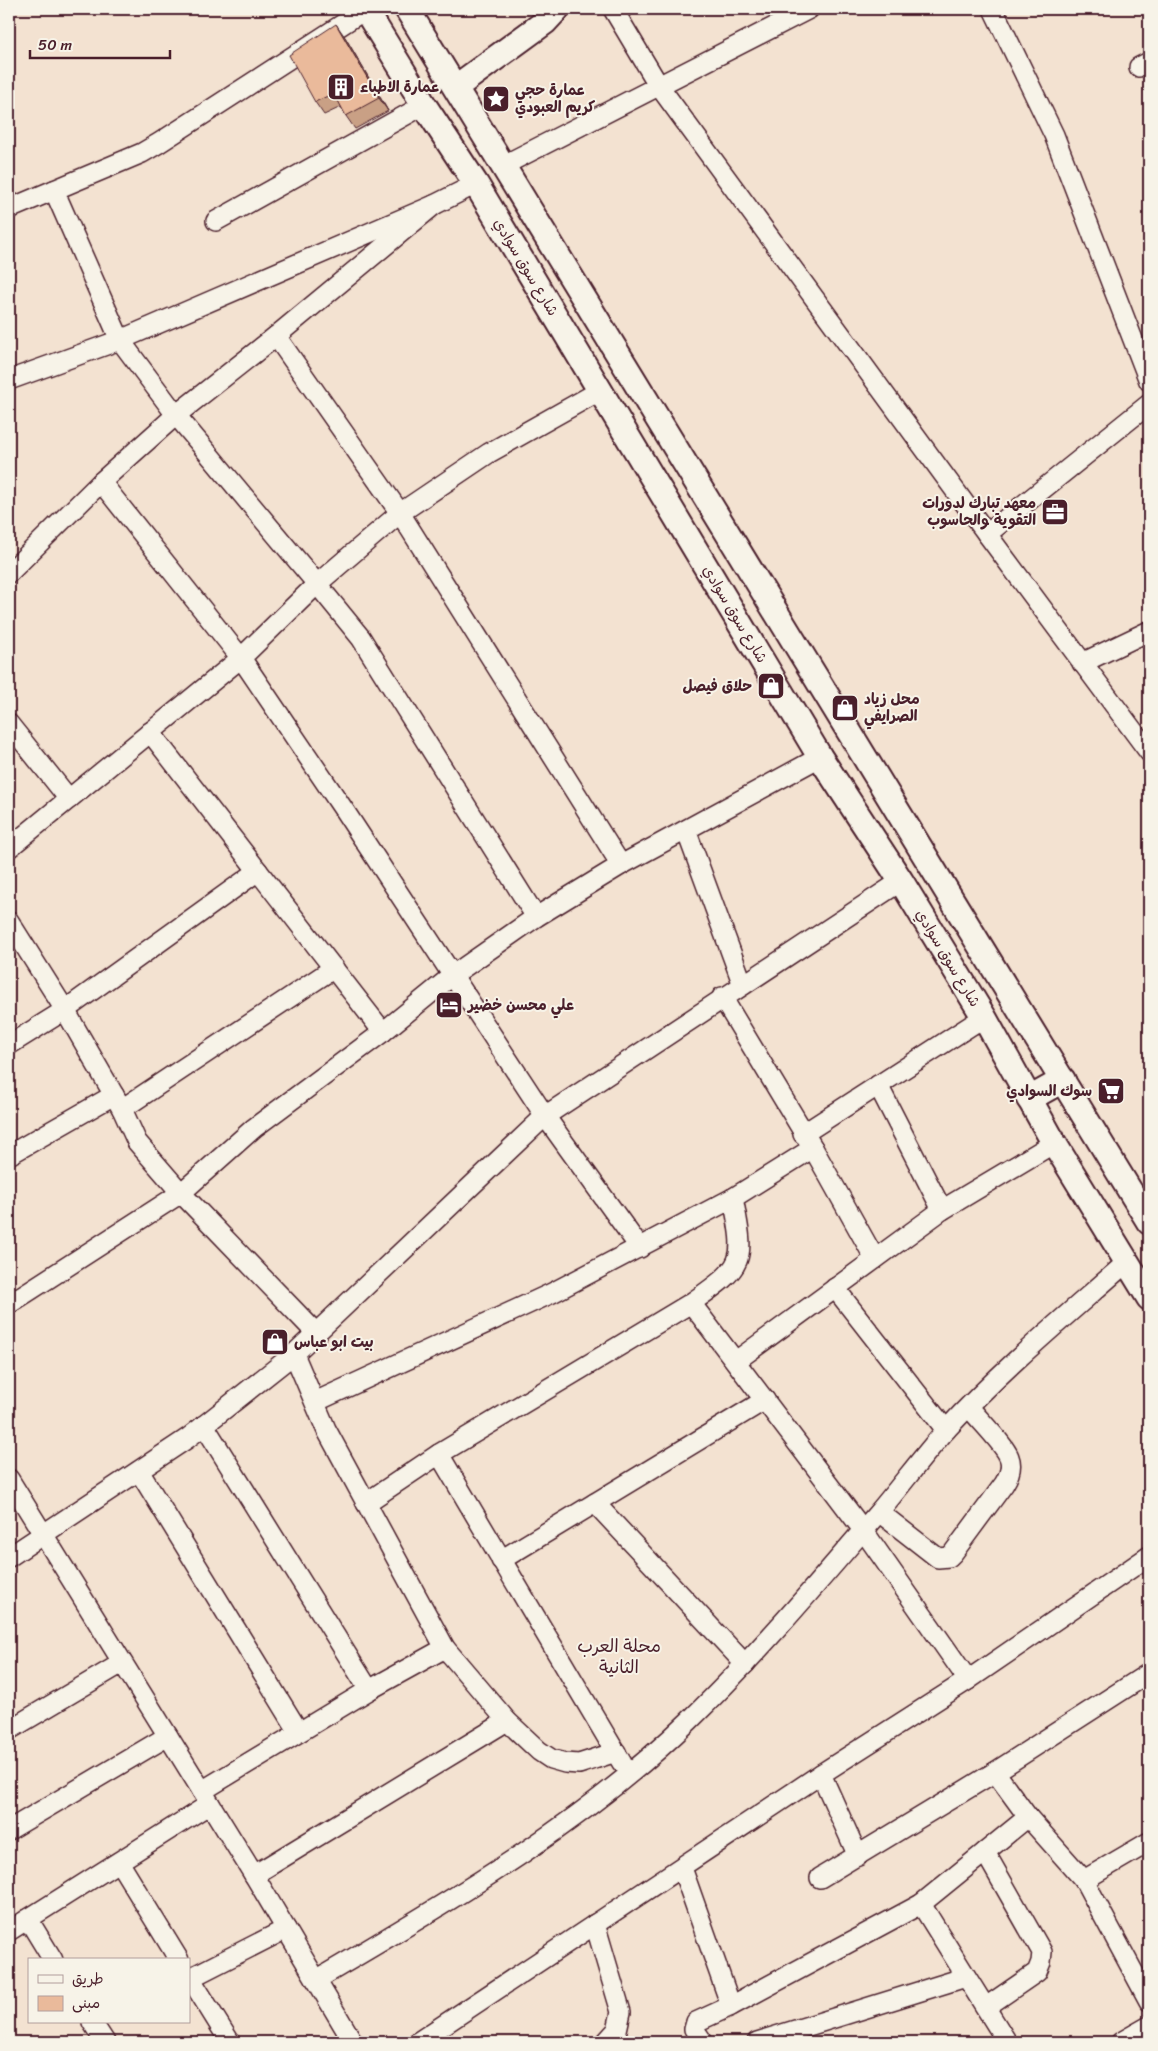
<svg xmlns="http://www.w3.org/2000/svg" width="1158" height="2051" viewBox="0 0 1158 2051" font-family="Sriracha,'Playpen Sans Arabic',sans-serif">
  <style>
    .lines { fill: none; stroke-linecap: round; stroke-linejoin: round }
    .minor-casing { stroke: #4a1f2b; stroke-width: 22 }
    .major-casing { stroke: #4a1f2b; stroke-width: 28 }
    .minor { stroke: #f7f3e8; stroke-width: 19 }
    .major { stroke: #f7f3e8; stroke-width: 24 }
    .wall { fill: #c9a085; stroke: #4a1f2b }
    .shaded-wall { fill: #a4826c; stroke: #4a1f2b }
    .building { fill: #eaba9b; stroke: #4a1f2b }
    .labels { text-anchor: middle; stroke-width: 4; stroke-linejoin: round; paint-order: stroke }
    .poi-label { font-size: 15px; font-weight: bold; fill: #4a1f2b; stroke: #f7f3e8; text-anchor: start }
    .street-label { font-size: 15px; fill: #4a1f2b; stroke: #f7f3e8 }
    .quarter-label { font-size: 18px; fill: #4a1f2b; stroke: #f7f3e8 }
  </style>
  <rect width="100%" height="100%" fill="#f3e2d1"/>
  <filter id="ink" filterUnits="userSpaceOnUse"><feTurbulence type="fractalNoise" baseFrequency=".02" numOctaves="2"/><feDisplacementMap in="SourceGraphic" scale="10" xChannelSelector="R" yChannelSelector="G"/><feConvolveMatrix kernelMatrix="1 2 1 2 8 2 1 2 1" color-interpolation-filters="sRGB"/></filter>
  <g filter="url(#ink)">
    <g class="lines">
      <g class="minor-casing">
        <g id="minor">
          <polyline points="613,9 659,86 987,534 1149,752"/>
          <polyline points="993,9 1054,135 1149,381"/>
          <polyline points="1139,67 1149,62"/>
          <polyline points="502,166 809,9"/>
          <polyline points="54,190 120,340 176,415 317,584 361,638 536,917"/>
          <polyline points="9,209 142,153 159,143 366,9"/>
          <polyline points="216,221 424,105"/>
          <polyline points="276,336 400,513 621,865"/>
          <polyline points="9,380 120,340 434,205 476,184"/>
          <polyline points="101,482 241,658 344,810 545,1116 640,1248"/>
          <polyline points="987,534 1149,404"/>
          <polyline points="9,573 101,482 176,415 276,336 434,205"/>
          <polyline points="1082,663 1149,631"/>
          <polyline points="9,724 69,799"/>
          <polyline points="150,732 383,1032"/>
          <polyline points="686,830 743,985"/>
          <polyline points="9,848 241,658 317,584 400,513 489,453 601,390"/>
          <polyline points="9,921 65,1010 122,1109 137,1142 181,1193 317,1334"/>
          <polyline points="722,997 813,1148 875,1259"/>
          <polyline points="9,1045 65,1010 258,871"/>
          <polyline points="878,1085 942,1210"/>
          <polyline points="122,1109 334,968"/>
          <polyline points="803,1134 984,1017"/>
          <polyline points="9,1155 114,1095"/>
          <polyline points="835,1288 946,1430"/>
          <polyline points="691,1303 863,1530 968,1680"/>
          <polyline points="9,1304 181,1193 254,1128 383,1032 453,975 536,917 621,865 820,757"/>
          <polyline points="294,1354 326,1429 445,1648 507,1721 539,1751 551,1759 565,1763 579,1764 616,1752"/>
          <polyline points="736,1361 942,1210 1054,1143"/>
          <polyline points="315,1402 552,1293 733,1198 813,1148"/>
          <polyline points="204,1425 369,1690"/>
          <polyline points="439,1454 622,1763"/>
          <polyline points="139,1471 299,1732"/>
          <polyline points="9,1479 254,1875 353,2042"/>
          <path d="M366 1503 439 1454 691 1303C745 1265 746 1263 733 1198"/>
          <polyline points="595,1503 745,1664"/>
          <path d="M879 1512 938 1558 949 1557 953 1553 1004 1484C1009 1476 1013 1467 1009 1457 1004 1444 979 1420 969 1407"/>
          <polyline points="9,1557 188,1438 294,1354 545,1116 901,881"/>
          <polyline points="501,1560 765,1400"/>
          <polyline points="9,1730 122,1663"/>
          <polyline points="995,1772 1028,1817 1084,1880 1149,2001"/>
          <polyline points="821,1774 858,1856"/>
          <polyline points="202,1791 369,1690 445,1648"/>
          <polyline points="9,1830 168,1736"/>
          <polyline points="985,1852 1042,1952 1041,1962 1037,1972 986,2007"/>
          <polyline points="119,1862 179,1960"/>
          <polyline points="682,1868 731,2006"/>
          <polyline points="254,1875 507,1721"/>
          <polyline points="820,1878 995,1772 1149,1673"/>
          <polyline points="1084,1880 1149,1842"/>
          <polyline points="921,1904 1007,2042"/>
          <polyline points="28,1919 53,1960"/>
          <polyline points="595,1924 621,2012 617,2030 606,2042"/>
          <polyline points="9,1931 210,1804"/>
          <polyline points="189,1976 230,2042"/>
          <polyline points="190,1978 286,1929"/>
          <path d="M316 1980C446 1903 580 1827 689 1721 756 1656 816 1585 877 1514 900 1487 922 1457 946 1430 1002 1369 1066 1316 1127 1262"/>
          <polyline points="92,2022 105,2042"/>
          <polyline points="418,2042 821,1774 968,1680 1149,1556"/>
          <polyline points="703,2042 694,2029 696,2022 731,2006 921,1904 1028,1817"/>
          <polyline points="757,2042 966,1977"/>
          <polyline points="1121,2042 1149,2026"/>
        </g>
      </g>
      <g class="major-casing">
        <g id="major">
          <polyline points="365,9 424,105 476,184 820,757 901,881 984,1017 1054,1143 1149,1298"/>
          <polyline points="407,9 1149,1222"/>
          <polyline points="456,87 545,22 557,9"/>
          <polyline points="1029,1099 1063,1080"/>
        </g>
      </g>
      <use href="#minor" class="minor"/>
      <use href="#major" class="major"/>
    </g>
    <polygon class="wall" points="345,37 388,111 355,129 346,116 341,107 324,115 315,102"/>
    <polygon class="shaded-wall" points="336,24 345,37 388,111 379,98"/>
    <polygon class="building" points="336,24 379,98 346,116 334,93 315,102 289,55"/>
  </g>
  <defs>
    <g id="building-square" transform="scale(1.4375)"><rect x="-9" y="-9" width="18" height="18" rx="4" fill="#4a1f2b" stroke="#f7f3e8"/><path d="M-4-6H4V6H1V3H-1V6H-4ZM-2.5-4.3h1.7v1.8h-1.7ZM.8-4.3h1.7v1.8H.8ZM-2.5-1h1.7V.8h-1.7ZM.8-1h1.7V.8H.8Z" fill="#fff"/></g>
    <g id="sight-square" transform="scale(1.4375)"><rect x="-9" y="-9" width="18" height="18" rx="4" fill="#4a1f2b" stroke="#f7f3e8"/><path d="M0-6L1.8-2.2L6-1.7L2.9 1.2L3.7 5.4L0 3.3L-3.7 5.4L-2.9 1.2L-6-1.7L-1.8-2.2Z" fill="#fff"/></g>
    <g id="office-square" transform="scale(1.4375)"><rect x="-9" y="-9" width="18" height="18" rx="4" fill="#4a1f2b" stroke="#f7f3e8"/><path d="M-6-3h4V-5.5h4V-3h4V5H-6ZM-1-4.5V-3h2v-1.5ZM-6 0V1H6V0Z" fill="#fff"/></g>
    <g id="shop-square" transform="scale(1.4375)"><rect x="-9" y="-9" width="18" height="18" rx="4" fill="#4a1f2b" stroke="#f7f3e8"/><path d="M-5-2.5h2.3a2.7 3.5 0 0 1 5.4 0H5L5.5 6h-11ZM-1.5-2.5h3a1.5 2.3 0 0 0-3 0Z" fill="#fff"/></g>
    <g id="hotel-square" transform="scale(1.4375)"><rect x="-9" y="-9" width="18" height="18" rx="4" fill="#4a1f2b" stroke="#f7f3e8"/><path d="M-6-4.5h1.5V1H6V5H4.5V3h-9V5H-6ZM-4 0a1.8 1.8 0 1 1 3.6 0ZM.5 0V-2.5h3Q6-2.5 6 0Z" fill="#fff"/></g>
    <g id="supermarket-square" transform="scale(1.4375)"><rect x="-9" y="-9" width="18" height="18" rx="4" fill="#4a1f2b" stroke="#f7f3e8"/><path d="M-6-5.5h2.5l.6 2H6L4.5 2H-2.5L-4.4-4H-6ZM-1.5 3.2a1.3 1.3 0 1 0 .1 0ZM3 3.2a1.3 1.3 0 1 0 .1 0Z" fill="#fff"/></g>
  </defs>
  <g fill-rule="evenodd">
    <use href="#building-square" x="341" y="87"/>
    <use href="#sight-square" x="496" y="99"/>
    <use href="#office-square" x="1055" y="512"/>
    <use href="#shop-square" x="771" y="686"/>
    <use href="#shop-square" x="845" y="708"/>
    <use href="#hotel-square" x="449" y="1005"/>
    <use href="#supermarket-square" x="1111" y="1091"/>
    <use href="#shop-square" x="275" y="1342"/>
  </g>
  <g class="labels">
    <g class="poi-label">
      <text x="360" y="92">عمارة الاطباء</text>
      <text x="515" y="95">عمارة حجي<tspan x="515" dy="17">كريم العبودي</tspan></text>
      <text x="1036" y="508" text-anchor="end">معهد تبارك لدورات<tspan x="1036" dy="17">التقوية والحاسوب</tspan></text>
      <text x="752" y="691" text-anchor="end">حلاق فيصل</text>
      <text x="864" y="704">محل زياد<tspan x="864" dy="17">الصرايفي</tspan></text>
      <text x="468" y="1010">علي محسن خضير</text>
      <text x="1092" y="1096" text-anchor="end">سوك السوادي</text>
      <text x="294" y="1347">بيت ابو عباس</text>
    </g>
    <g class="street-label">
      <text transform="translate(526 267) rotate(59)" y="5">شارع سوق سوادي</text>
      <text transform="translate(735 614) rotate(59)" y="5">شارع سوق سوادي</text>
      <text transform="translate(948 958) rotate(59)" y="5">شارع سوق سوادي</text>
    </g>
    <g class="quarter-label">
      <text x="619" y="1652">محلة العرب<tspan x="619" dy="21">الثانية</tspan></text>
    </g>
  </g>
  <rect width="1158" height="2051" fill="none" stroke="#f7f3e8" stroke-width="30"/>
  <rect x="15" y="15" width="1128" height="2021" fill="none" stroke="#4a1f2b" stroke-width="2" filter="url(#ink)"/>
  <rect x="28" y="1958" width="162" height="65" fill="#f7f3e8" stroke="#b29e9c"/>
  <rect x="38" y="1975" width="25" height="8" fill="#f7f3e8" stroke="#b29e9c"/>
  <text x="72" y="1984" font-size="15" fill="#4a1f2b">طريق</text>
  <rect x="38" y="1996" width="25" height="15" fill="#eaba9b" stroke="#b29e9c"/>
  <text x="72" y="2008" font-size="15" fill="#4a1f2b">مبنى</text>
  <path d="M30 50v8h140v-8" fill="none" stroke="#4a1f2b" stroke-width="2.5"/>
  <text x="38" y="50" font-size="15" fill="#4a1f2b" stroke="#f7f3e8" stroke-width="4" paint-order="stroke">50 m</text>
</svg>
